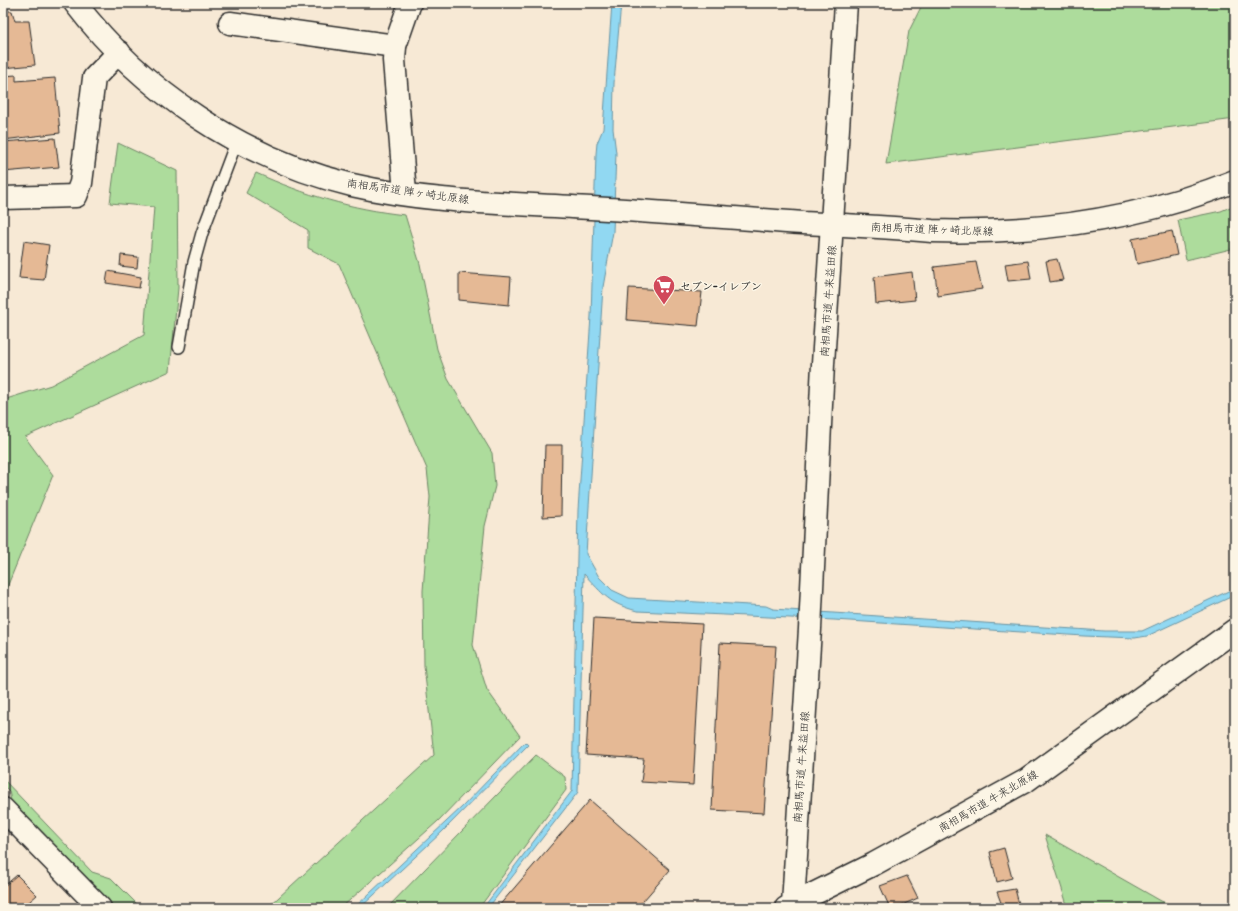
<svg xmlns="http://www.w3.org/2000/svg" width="1238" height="911" viewBox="0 0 1238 911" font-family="Pangolin,'Klee One',sans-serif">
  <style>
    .green { fill: #addc9c; stroke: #6c8464 }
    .water { fill: #91d8f2; stroke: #6893a2 }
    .building { fill: #e5b995; stroke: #2b2b2b }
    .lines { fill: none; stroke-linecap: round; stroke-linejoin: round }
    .service-casing { stroke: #2b2b2b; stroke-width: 14 }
    .minor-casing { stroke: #2b2b2b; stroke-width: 25 }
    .tertiary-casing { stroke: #2b2b2b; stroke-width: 25 }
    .service { stroke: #fcf5e5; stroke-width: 11 }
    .minor { stroke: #fcf5e5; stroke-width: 22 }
    .tertiary { stroke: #fcf5e5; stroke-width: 22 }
    .labels { text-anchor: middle; stroke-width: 3; stroke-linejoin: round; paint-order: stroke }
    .street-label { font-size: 11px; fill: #2b2b2b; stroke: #fcf5e5 }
    .poi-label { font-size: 11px; font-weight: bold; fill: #2b2b2b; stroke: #fcf5e5; text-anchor: start }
  </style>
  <rect width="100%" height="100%" fill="#f7e9d5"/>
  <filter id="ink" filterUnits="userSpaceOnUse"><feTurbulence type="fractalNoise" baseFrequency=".025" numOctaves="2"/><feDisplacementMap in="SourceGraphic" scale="8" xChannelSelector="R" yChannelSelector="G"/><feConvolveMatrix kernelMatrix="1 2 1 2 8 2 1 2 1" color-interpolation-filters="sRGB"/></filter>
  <g filter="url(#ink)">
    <g class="green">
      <polygon points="923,3 1235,3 1235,119 886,164 909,31"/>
      <polygon points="118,143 177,171 178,288 170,371 25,437 53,475 3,597 3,400 51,385 144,335 154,207 110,203"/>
      <path d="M256 173C305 195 351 209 405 215L420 264 437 349 448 379 492 453 495 486 485 526 473 645 487 690 520 736 438 821 341 908H267L434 755 424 666 423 591 430 497 427 469 339 264 308 248V230L246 193Z"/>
      <polygon points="1235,205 1235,248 1186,260 1178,220 1221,211"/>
      <polygon points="536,755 565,777 566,790 479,908 387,908"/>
      <polygon points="3,779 92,872 111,878 141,908 115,908 11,801 9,791 3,785"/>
      <polygon points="1045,835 1161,901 1179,908 1068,908"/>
    </g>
    <g class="water">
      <path d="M612 3H621L614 83 613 129 616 153 613 232 603 287 586 554 599 577 612 590 629 598 766 606 773 609 1104 631H1142L1235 588V595L1147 636 1135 638 1084 636 834 620 637 611C608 603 604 595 584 574L578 792 488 908H483L572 791 578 510 591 316 596 154 597 143 603 129Z"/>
      <polygon points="525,742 528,745 442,832 360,908 354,908 462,807"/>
    </g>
    <g class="building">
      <polygon points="3,11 12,11 15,21 29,21 35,65 3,68"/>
      <polygon points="16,75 16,81 55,78 60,133 3,140 3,76"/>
      <polygon points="55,138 59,167 3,172 3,142"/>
      <polygon points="1172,231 1177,255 1137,264 1132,239"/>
      <polygon points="24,241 49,245 44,280 19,278"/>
      <polygon points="121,255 138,257 137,268 120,266"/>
      <polygon points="1057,259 1063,280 1050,282 1046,261"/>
      <polygon points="1028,261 1031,279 1008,281 1005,264"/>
      <polygon points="976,262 982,289 938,296 934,267"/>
      <polygon points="108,271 141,277 139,288 106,283"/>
      <polygon points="912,272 915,300 876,304 874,277"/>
      <polygon points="459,273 511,277 509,305 459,300"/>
      <polygon points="629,288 702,292 698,326 627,320"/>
      <polygon points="545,445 562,445 561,516 543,517"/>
      <polygon points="594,618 702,624 693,785 641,782 644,759 586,755"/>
      <polygon points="720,643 776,646 764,813 712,810"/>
      <polygon points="590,800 670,870 637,908 497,908"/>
      <polygon points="1004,848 1012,878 997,882 990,852"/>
      <polygon points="17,875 37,895 22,908 3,908 3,887"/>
      <polygon points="907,876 918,898 895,908 890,908 880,886"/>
      <polygon points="1015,889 1020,908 1003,908 997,892"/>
      <polygon points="58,903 62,908 51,908"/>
    </g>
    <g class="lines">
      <g class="service-casing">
        <polyline id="service" points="179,347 194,262 202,233 237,140"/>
      </g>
      <g class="minor-casing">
        <g id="minor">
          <polyline points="230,23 395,46"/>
          <polyline points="405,193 394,60 395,46 410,3"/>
          <polyline points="3,198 76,196 81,183 94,78 119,52"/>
          <polyline points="3,809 100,908"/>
          <polyline points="793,908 793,904 874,864 1027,780 1235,630"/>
        </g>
      </g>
      <g class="tertiary-casing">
        <g id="tertiary">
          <path d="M75 3C142 91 243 159 352 185 430 203 511 203 591 208 662 212 732 218 803 223 846 225 889 227 932 231 1036 234 1138 220 1235 181"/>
          <polyline points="786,908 793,904 810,629 823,364 846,3"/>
        </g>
      </g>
      <use href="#service" class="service"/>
      <use href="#minor" class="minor"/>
      <use href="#tertiary" class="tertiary"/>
    </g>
  </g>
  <defs>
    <g id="supermarket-pin" transform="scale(1.15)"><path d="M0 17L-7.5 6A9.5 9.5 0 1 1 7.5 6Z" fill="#d1495b" stroke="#fcf5e5"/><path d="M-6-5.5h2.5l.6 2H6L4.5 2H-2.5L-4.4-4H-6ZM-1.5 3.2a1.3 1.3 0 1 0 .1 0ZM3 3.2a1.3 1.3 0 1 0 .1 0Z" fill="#fff"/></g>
  </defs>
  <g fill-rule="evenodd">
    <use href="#supermarket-pin" x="664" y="286"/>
  </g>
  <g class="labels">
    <g class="street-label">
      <text transform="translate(408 191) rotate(8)" y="4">南相馬市道 陣ヶ崎北原線</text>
      <text transform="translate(932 229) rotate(2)" y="4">南相馬市道 陣ヶ崎北原線</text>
      <text transform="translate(828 301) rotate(-86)" y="4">南相馬市道 牛来益田線</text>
      <text transform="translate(801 767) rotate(-86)" y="4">南相馬市道 牛来益田線</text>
      <text transform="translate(988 801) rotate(-30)" y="4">南相馬市道 牛来北原線</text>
    </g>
    <g class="poi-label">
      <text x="680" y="290">セブン-イレブン</text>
    </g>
  </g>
  <rect width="1238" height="911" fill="none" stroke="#fcf5e5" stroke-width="16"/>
  <rect x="8" y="8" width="1222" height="895" fill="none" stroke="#2b2b2b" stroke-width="1.5" filter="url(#ink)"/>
</svg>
